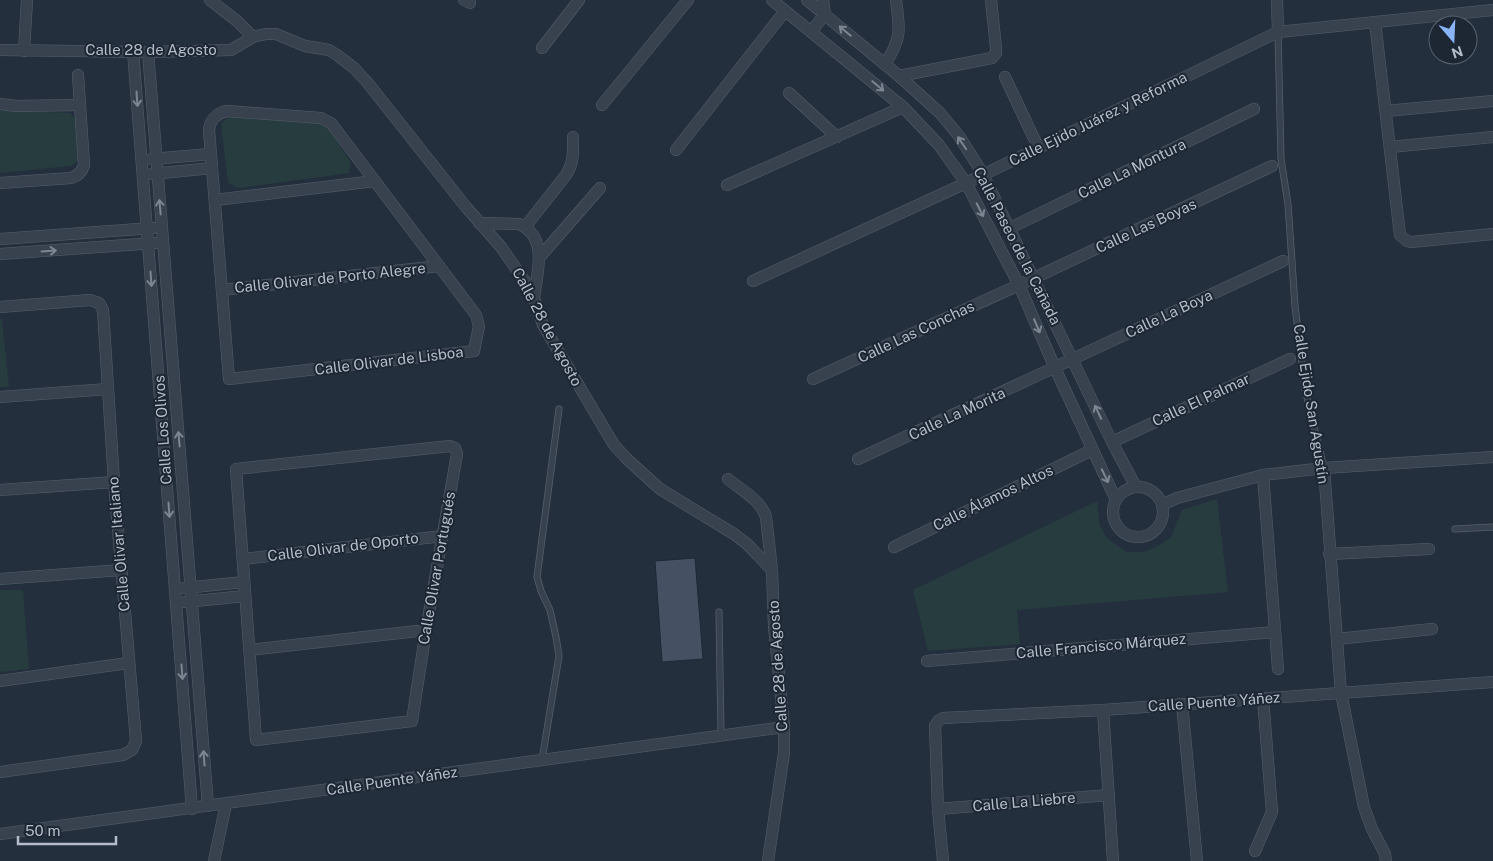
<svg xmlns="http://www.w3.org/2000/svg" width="1493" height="861" viewBox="0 0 1493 861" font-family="'Public Sans',sans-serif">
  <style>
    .green { fill: #263c3f }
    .building { fill: #455162; stroke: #1f2835 }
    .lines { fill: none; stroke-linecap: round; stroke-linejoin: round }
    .service-casing { stroke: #565f6c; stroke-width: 7 }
    .minor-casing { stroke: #565f6c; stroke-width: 12 }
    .service { stroke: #38414e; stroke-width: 5.5 }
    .minor { stroke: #38414e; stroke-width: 11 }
    .oneway { stroke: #7c8592 }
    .labels { text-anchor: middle; stroke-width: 4; stroke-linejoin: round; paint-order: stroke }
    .street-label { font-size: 15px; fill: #b4bcc9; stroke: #1d2633 }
  </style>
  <rect width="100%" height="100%" fill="#242f3e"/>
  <g class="green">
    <polygon points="0,110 70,113 77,121 79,160 71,166 0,173"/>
    <polygon points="230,116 322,124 330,130 351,163 349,173 239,188 228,183 221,124"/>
    <polygon points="0,319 2,319 9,387 0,387"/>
    <polygon points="1217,499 1228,592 1017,610 1020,644 928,651 913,590 1097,501 1100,526 1107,538 1126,552 1144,552 1158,546 1171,537 1182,510"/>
    <polygon points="0,590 23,590 29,669 0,672"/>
  </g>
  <polygon class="building" points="695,558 703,659 662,662 655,561"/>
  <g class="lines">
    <g class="service-casing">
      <g id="service">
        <polyline points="1278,32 1281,159 1288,204 1295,306 1305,389 1324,468"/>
        <polyline points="1455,529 1493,527"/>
        <polyline points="719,612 721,736"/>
        <polyline points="542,760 559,656 556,637 550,610 541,591 537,577 559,409"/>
      </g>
    </g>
    <g class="minor-casing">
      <g id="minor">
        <polyline points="210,0 237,21 253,37"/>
        <polyline points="464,0 470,3"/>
        <polyline points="772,0 903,107 939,145 966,183 1019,285 1055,368 1116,500"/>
        <polyline points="807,0 899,76 940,113 959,136 983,174 1112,442 1136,487"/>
        <polyline points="1277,0 1278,32"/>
        <polyline points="1375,22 1400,235 1407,241 1411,242 1493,234"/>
        <polyline points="811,32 825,14 823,0"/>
        <polyline points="542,48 579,0"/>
        <polyline points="0,50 148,52 231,50 253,37 266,34 276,34 305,46 329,50 337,55 354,68 367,82 466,207 501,247 526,283 534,298 543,325 614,445 627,459 660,489 734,534 747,544 772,570 774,626 784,727 784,753 768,861"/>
        <polyline points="24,51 27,0"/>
        <polyline points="133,51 192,809"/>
        <polyline points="148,52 208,806"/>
        <path d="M885 64C902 38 900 30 896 0"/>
        <polyline points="899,76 992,58 996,53 996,48 991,0"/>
        <polyline points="1005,77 1038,147"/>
        <polyline points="789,93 837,137"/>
        <polyline points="0,104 16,106 80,105"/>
        <polyline points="602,105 688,0"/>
        <path d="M227 111 321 118 331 123 476 315 479 326 474 351 229 379 209 130C210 119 217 113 227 111Z"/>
        <polyline points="1386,111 1493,101"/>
        <polyline points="1390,147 1493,137"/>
        <polyline points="676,150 785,11"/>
        <polyline points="151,159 211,154"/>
        <polyline points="152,174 212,168"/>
        <path d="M0 183 71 178C78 176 82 172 84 165L78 75"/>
        <polyline points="727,185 903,107"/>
        <polyline points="215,200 375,181"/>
        <path d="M479 223 519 224C549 237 537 273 534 298"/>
        <path d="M525 227 566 175C574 163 573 152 573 137"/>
        <polyline points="1010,228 1254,109"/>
        <polyline points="0,239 153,228"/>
        <polyline points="0,254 155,243"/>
        <polyline points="539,258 600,188"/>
        <polyline points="753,281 966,183 1278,32 1493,10"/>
        <polyline points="222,290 439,266"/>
        <polyline points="0,307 90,300 99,303 103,310 114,482 136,741 132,750 123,755 0,772"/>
        <polyline points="813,379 1034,278 1272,166"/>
        <polyline points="0,397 108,389"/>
        <polyline points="1112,442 1290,359"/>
        <polygon points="450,446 455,448 457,454 426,630 412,721 256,740 236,469"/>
        <polyline points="858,459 1283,261"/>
        <polyline points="1324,468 1341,693 1364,807 1372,829 1385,854 1386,861"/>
        <polyline points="1263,475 1278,669"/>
        <path d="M728 479C741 490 761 500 766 517L772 570"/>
        <circle cx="1138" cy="512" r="25"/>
        <polyline points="0,490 114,482"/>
        <polyline points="1162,505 1177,498 1263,475 1324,468 1493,457"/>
        <polyline points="894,547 1092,450"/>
        <polyline points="1329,554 1429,549"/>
        <polyline points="243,559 443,536"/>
        <polyline points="0,579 121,570"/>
        <polyline points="184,588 244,582"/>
        <polyline points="185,602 245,596"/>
        <polyline points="1337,639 1432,629"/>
        <polyline points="250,650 426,630"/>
        <polyline points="927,661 1275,632"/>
        <polyline points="0,681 128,663"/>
        <polyline points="1182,704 1197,861"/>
        <polyline points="1103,710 1113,861"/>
        <polyline points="938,809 1109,795"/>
        <polyline points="0,834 784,727"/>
        <polyline points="1255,851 1272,812 1263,698"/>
        <polyline points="214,861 226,804"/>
        <polyline points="943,861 938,809 935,726 939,720 943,718 1103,710 1493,682"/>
      </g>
    </g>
    <use href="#service" class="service"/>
    <use href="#minor" class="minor"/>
  </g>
  <defs><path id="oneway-shaft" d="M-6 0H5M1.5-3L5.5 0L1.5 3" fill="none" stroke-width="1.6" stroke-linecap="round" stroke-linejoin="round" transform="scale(1.25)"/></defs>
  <g class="oneway">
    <use href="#oneway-shaft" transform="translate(845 31) rotate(-140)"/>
    <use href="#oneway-shaft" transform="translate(878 86) rotate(40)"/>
    <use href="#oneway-shaft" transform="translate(137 99) rotate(86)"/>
    <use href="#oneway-shaft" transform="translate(962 143) rotate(-124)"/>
    <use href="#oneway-shaft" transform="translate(160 207) rotate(-95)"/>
    <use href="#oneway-shaft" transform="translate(980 210) rotate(63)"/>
    <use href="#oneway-shaft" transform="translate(49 251) rotate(-4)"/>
    <use href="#oneway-shaft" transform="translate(151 279) rotate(86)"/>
    <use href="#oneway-shaft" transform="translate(1037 326) rotate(67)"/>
    <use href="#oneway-shaft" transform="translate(1098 412) rotate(-115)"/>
    <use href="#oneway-shaft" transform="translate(179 439) rotate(-95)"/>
    <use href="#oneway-shaft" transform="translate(1105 476) rotate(64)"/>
    <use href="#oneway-shaft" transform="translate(169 510) rotate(86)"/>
    <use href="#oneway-shaft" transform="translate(182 672) rotate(86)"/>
    <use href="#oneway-shaft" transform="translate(204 758) rotate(-94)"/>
  </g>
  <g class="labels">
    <g class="street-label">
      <text x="151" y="55">Calle 28 de Agosto</text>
      <text transform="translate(1098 119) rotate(-26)" y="5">Calle Ejido Juárez y Reforma</text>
      <text transform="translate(1132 169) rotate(-26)" y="5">Calle La Montura</text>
      <text transform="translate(1146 226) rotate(-25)" y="5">Calle Las Boyas</text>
      <text transform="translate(1017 246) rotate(63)" y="5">Calle Paseo de la Cañada</text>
      <text transform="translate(330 278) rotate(-6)" y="5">Calle Olivar de Porto Alegre</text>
      <text transform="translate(1169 314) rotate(-25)" y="5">Calle La Boya</text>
      <text transform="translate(547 327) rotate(62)" y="5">Calle 28 de Agosto</text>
      <text transform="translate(916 332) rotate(-25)" y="5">Calle Las Conchas</text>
      <text transform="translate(389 361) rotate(-7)" y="5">Calle Olivar de Lisboa</text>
      <text transform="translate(1201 400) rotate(-25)" y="5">Calle El Palmar</text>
      <text transform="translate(1311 404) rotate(81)" y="5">Calle Ejido San Agustín</text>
      <text transform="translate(957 414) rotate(-25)" y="5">Calle La Morita</text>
      <text transform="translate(163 430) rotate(-94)" y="5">Calle Los Olivos</text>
      <text transform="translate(993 498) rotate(-26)" y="5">Calle Álamos Altos</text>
      <text transform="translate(119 544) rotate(-95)" y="5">Calle Olivar Italiano</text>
      <text transform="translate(343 547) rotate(-7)" y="5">Calle Olivar de Oporto</text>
      <text transform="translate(437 568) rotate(-80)" y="5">Calle Olivar Portugués</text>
      <text transform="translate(1101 646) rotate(-5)" y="5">Calle Francisco Márquez</text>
      <text transform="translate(778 666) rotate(-94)" y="5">Calle 28 de Agosto</text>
      <text transform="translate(1214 702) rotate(-4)" y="5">Calle Puente Yáñez</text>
      <text transform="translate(392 781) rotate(-8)" y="5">Calle Puente Yáñez</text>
      <text transform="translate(1024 802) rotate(-5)" y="5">Calle La Liebre</text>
    </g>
  </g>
  <g transform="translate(1453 40) rotate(161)"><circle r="24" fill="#1d2633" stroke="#59626f"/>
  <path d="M0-4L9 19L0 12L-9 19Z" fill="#8ab4f8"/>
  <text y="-8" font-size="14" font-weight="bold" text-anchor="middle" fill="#b4bcc9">N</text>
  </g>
  <path d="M18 836v8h98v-8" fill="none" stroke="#b4bcc9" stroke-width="2.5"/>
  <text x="25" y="836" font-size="15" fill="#b4bcc9" stroke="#1d2633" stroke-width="4" paint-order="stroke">50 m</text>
</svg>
